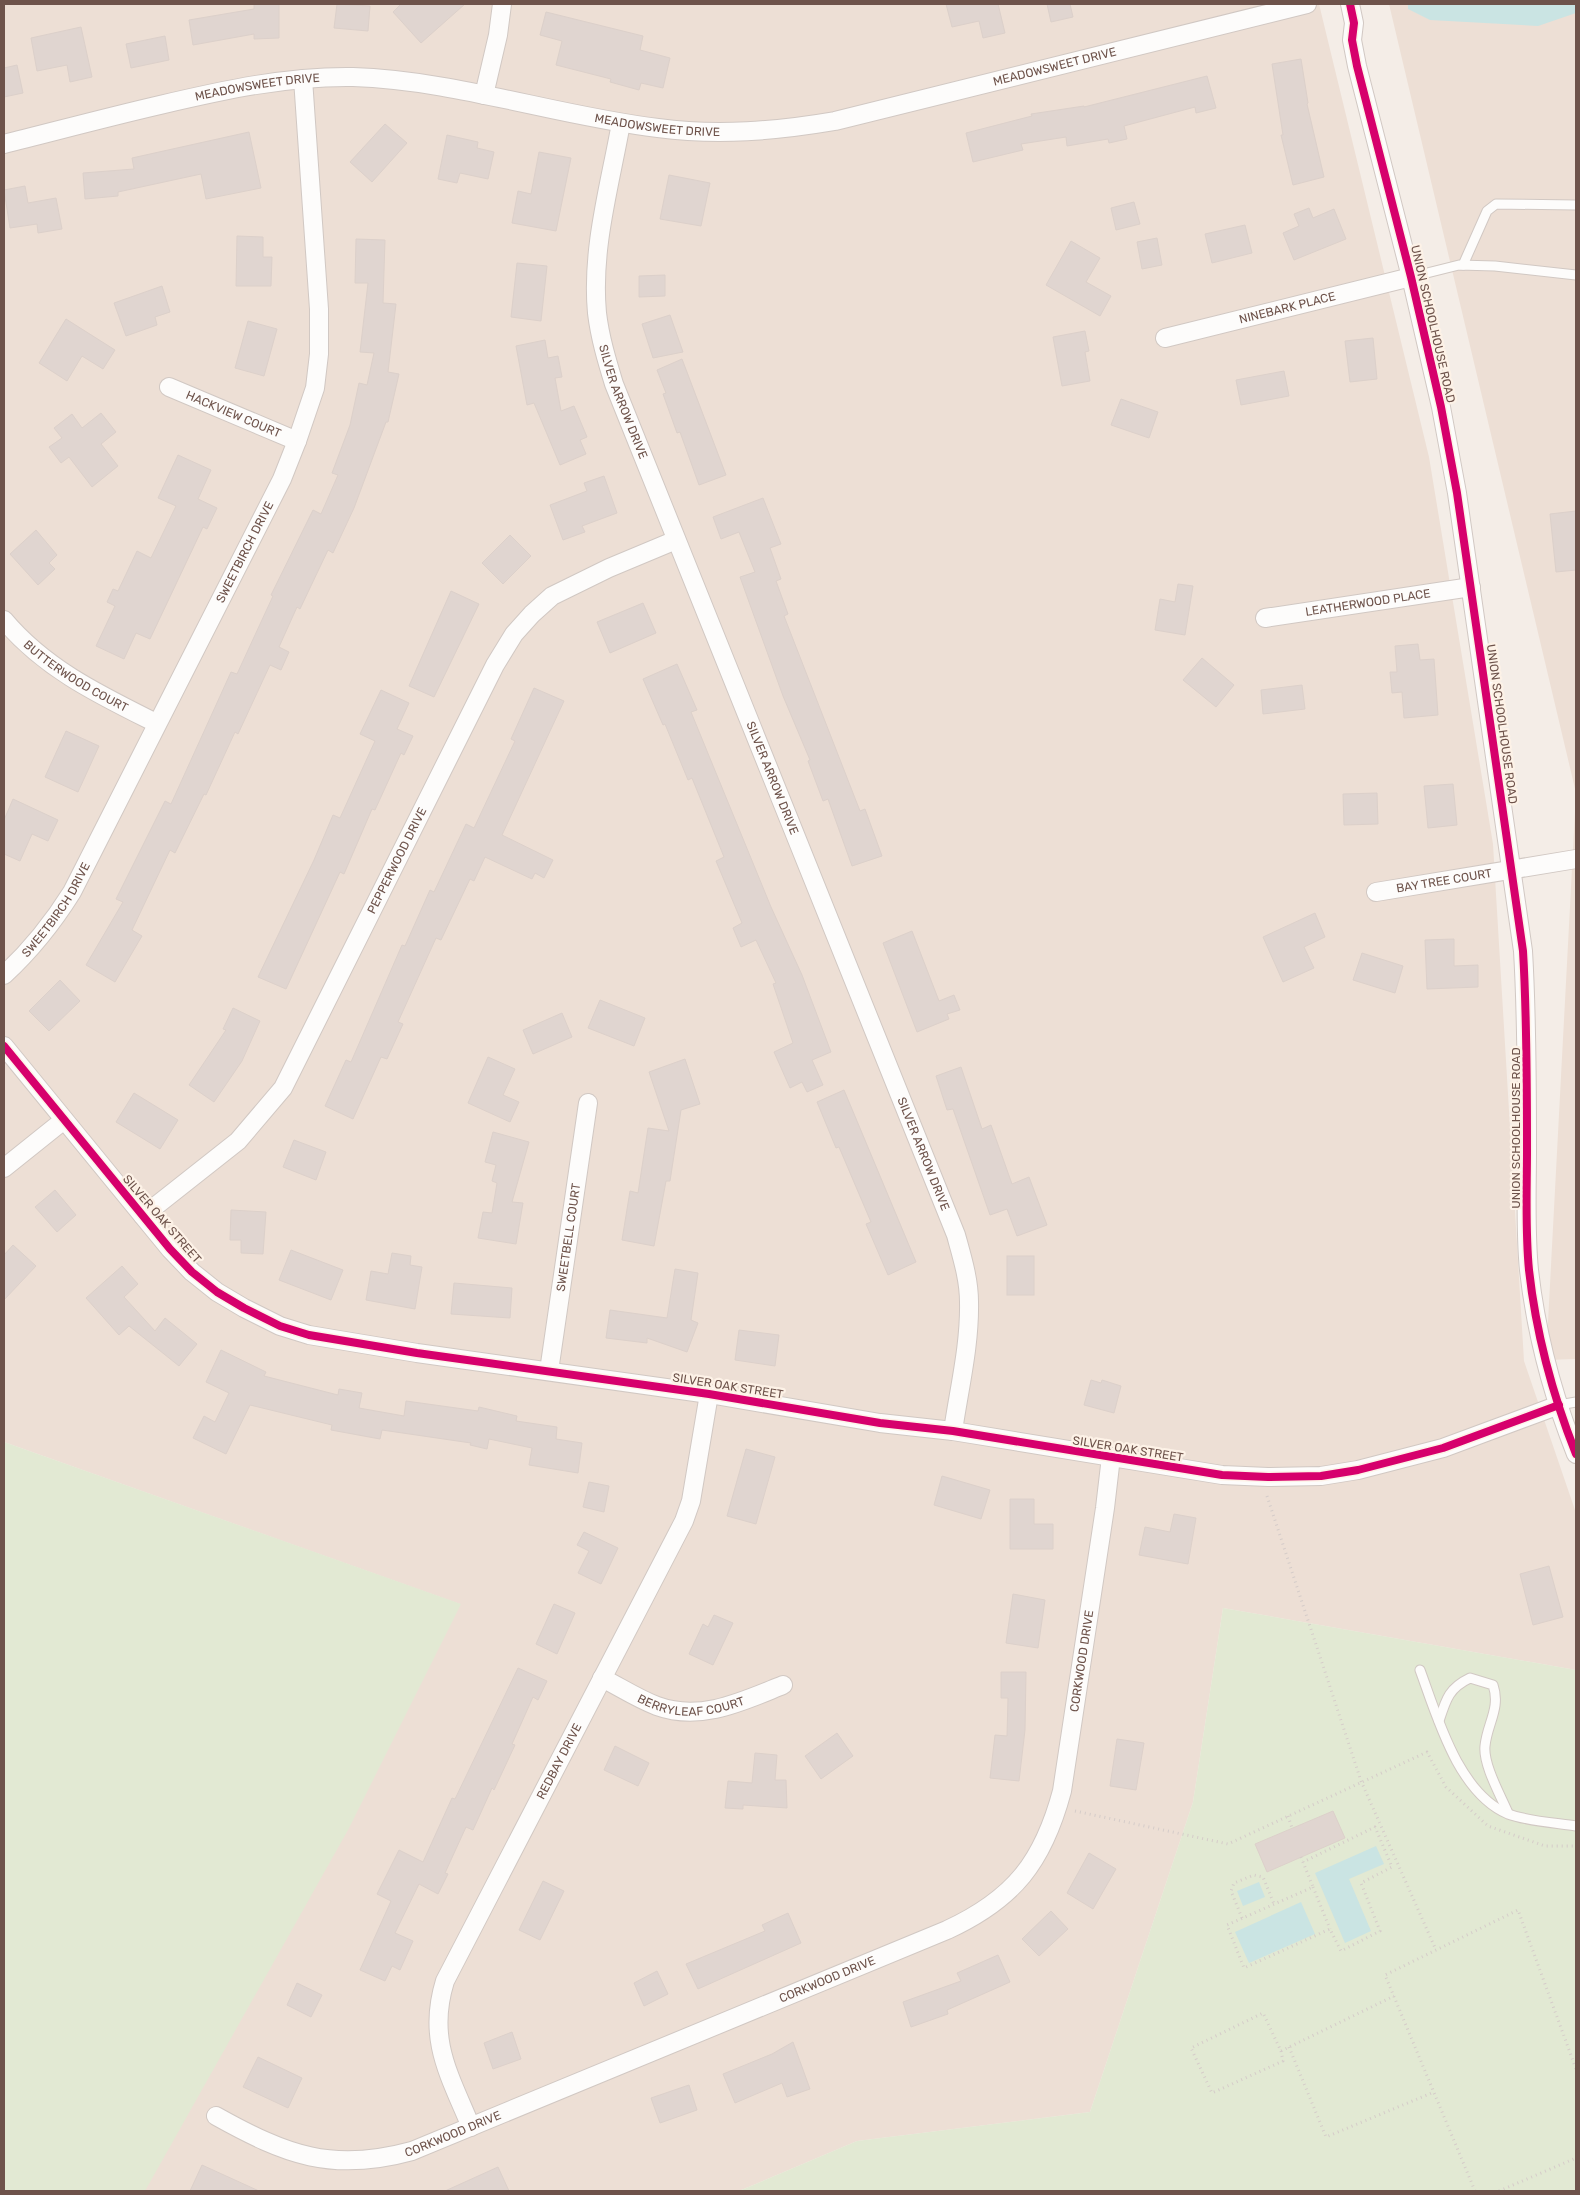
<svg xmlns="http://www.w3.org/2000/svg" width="1580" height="2195" viewBox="0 0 1580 2195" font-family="Rubik,sans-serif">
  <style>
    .residential { fill: #eddfd5 }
    .green { fill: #e2e9d3 }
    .water { fill: #cae4e3 }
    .building { fill: #e0d5d0; stroke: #dcd0ca }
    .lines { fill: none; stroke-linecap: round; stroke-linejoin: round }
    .service-casing { stroke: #d1c8c3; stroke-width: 11 }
    .minor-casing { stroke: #d1c8c3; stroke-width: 20 }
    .path { stroke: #d5ccc9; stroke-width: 3; stroke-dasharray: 1 4; stroke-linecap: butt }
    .service { stroke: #fdfcfb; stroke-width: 9 }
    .minor { stroke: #fdfcfb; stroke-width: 18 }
    .cycleway-casing { stroke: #fdf2e7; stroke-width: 11 }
    .cycleway { stroke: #d6006c; stroke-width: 8 }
    .labels { text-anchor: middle; stroke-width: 4.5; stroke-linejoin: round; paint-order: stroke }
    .street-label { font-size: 12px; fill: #6e534b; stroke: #fdf2e7 }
  </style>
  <rect width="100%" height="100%" fill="#f4ede7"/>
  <g class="residential">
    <polygon points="4,4 1319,4 1429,457 1493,844 1524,1361 1576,1513 1576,1670 1223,1608 1193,1802 1090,2112 857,2141 739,2191 143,2191 460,1604 4,1442"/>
    <polygon points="1389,4 1576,4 1576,1359 1546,1360 1576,793"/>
  </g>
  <g class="green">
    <polygon points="4,1442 461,1604 348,1830 145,2191 4,2191"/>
    <polygon points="1223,1608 1576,1670 1576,2191 739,2191 857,2141 1090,2112 1193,1802"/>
  </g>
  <g class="water">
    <polygon points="1408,4 1576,4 1576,13 1538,26 1430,20 1408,9"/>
    <polygon points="1376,1846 1384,1864 1349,1879 1371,1931 1345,1943 1315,1873"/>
    <polygon points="1259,1882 1265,1897 1243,1906 1237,1891"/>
    <polygon points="1301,1902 1315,1934 1249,1963 1235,1932"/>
  </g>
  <g class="building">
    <polygon points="254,4 279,4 279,38 254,39 254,34 193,45 189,20 254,9"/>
    <polygon points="337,4 370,6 368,31 334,28"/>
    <polygon points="401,4 465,4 421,43 393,12"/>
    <polygon points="946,4 998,4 1005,33 983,38 979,21 952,27"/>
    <polygon points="1047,4 1070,4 1073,17 1051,22"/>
    <polygon points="546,12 643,36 640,50 670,58 663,88 641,83 639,90 610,82 611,79 556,65 562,41 540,35"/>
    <polygon points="81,27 92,77 70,82 67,65 37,71 31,38"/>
    <polygon points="165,36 169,60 131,68 126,44"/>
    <polygon points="1301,59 1308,103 1307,104 1324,177 1293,185 1281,135 1283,135 1272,64"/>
    <polygon points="17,65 23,93 4,97 4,68"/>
    <polygon points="1207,76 1216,108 1196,113 1195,107 1124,126 1127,139 1109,143 1108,139 1067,146 1066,137 1021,144 1023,150 973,162 966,133 1032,116 1031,114 1084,106 1084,107"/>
    <polygon points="385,124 407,143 372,182 350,162"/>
    <polygon points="249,132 261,188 206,199 201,174 118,192 118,196 85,199 83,173 134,169 132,158"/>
    <polygon points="447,135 478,142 477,148 494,152 488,179 460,173 457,183 438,179"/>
    <polygon points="539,152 571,158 556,231 512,223 518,191 531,194"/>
    <polygon points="669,175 710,183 701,226 660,219"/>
    <polygon points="25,186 28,203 56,198 62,229 38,233 37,224 10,228 4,190"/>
    <polygon points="1134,202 1140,224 1116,230 1111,208"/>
    <polygon points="1309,208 1313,218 1334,209 1346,239 1294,260 1283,233 1299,226 1294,214"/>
    <polygon points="1245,225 1252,253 1212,263 1205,234"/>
    <polygon points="237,236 263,237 263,257 272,257 271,286 236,286"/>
    <polygon points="1157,238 1162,265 1142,269 1137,242"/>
    <polygon points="356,239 385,240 383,303 396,304 388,372 399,374 388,422 386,422 354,508 333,553 328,550 300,609 297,607 279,647 289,652 281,670 270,665 238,734 235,732 206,795 204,794 175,853 170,850 132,930 142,936 115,982 86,965 123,902 116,899 165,801 171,804 231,672 237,674 273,596 271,595 313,510 321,514 338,475 332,473 350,425 359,383 367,385 374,353 360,352 368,283 355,283"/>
    <polygon points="1071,241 1100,258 1086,282 1111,296 1100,316 1046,285"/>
    <polygon points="517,263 547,266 541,321 511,317"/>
    <polygon points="665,275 665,296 639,297 639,276"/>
    <polygon points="162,286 170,312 155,317 157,325 126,336 114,303"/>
    <polygon points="670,315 683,352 653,358 642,324"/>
    <polygon points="66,319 115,350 103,369 82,356 67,381 39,363"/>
    <polygon points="248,321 277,329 264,376 235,368"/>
    <polygon points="1085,331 1089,351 1085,352 1090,381 1062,386 1053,337"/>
    <polygon points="1373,338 1377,379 1350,382 1345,341"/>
    <polygon points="545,340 548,358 558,356 562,377 555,378 561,411 574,406 587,437 580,440 586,454 560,465 534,403 527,405 516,346"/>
    <polygon points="682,359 726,475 699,485 680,432 677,433 663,394 666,393 657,370"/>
    <polygon points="1284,371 1289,396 1241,405 1236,380"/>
    <polygon points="1121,399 1158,412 1149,438 1111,425"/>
    <polygon points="101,413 116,432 101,444 118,466 92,487 69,457 61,463 49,447 62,438 54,428 72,414 82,428"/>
    <polygon points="178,455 211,470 198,499 217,508 207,529 203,527 150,639 136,633 124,659 96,646 115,606 107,602 113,589 118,591 137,551 151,558 176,506 158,498"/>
    <polygon points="604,476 617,513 582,526 585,532 563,540 550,505 587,491 584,483"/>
    <polygon points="763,498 781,544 770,548 781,579 776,581 788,614 784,616 860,811 865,809 882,856 852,866 828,799 823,801 808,761 810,760 783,696 740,577 755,572 739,532 721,539 713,517"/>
    <polygon points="1576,511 1576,570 1556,572 1550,514"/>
    <polygon points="36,530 57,555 49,563 55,569 38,585 10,554"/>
    <polygon points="510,535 531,556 503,584 482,563"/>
    <polygon points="1178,584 1193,586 1185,635 1155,630 1160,599 1175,602"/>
    <polygon points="451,591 479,604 434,697 409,686"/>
    <polygon points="643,603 656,633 610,653 597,622"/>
    <polygon points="1418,644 1420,660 1434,659 1438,715 1404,718 1402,692 1392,693 1390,672 1397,672 1395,646"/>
    <polygon points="1202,658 1234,685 1216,707 1183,680"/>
    <polygon points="677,664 697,710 691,712 771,907 802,975 831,1052 812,1060 823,1085 807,1092 802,1082 790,1088 774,1052 793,1043 773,984 776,983 756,940 741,947 733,928 742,923 716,861 724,857 692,778 688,780 665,724 663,725 643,679"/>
    <polygon points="1302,685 1305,709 1263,714 1261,690"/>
    <polygon points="534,688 564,701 502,835 553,860 544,878 535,873 532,879 485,857 474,881 470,879 441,940 436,938 398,1022 403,1024 387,1059 381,1057 353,1119 325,1106 346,1060 351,1062 402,945 405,946 430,890 434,892 466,824 474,828 515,741 511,739"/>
    <polygon points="381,690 409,703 397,729 413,736 404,755 401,753 375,810 372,809 344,874 340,872 286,989 258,977 314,860 333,815 340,818 375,741 360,734"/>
    <polygon points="66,731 99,746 78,792 45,777"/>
    <polygon points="1453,784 1457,825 1428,828 1424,786"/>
    <polygon points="1377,793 1378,824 1344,825 1343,794"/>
    <polygon points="13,799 58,820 48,841 32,834 20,861 4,854 4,820"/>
    <polygon points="1315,913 1325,937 1304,947 1314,968 1283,982 1263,937"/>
    <polygon points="912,931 939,1001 954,995 960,1010 947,1014 949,1019 917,1032 883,943"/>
    <polygon points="1454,939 1454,966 1478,965 1478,987 1427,989 1425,940"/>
    <polygon points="1362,953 1403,966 1395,993 1353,980"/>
    <polygon points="60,980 80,1001 49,1031 29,1011"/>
    <polygon points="600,1000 645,1018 634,1046 588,1028"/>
    <polygon points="233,1008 260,1021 242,1061 214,1102 189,1085 226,1030 223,1029"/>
    <polygon points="562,1013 572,1037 533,1054 523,1030"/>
    <polygon points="488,1057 515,1069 503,1095 519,1102 510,1122 468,1103"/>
    <polygon points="685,1059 700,1104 681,1110 670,1181 666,1181 654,1246 622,1240 630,1191 638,1193 648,1128 669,1131 649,1072"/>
    <polygon points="961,1067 982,1129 991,1125 1012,1184 1029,1177 1047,1225 1017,1236 1007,1209 990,1215 953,1109 947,1110 936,1076"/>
    <polygon points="844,1090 916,1262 888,1275 866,1224 871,1222 839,1147 836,1148 817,1102"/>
    <polygon points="134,1093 178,1120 160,1149 116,1122"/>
    <polygon points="493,1132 529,1142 512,1202 523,1203 516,1244 478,1238 483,1212 492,1213 497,1183 492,1181 496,1165 485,1162"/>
    <polygon points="294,1140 326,1152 316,1180 283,1167"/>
    <polygon points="55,1190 76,1215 57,1232 35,1207"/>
    <polygon points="231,1210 266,1212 263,1254 241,1253 241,1240 230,1240"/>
    <polygon points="13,1245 36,1266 4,1300 4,1255"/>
    <polygon points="291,1250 343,1270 331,1300 279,1280"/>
    <polygon points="392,1253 411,1256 410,1265 422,1267 415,1309 366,1300 371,1271 388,1274"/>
    <rect x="1007" y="1256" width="27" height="39"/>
    <polygon points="122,1266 138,1284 124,1297 155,1331 165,1318 197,1344 179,1366 129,1326 119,1335 86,1298"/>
    <polygon points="675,1269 698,1273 691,1320 698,1323 687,1352 647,1338 647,1343 606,1338 610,1310 667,1318"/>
    <polygon points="454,1283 512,1288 510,1318 451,1314"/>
    <polygon points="739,1330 779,1335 775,1366 735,1360"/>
    <polygon points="221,1350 266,1372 264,1376 338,1395 339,1389 362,1393 359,1408 404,1416 406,1401 478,1411 479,1407 517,1416 516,1421 557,1427 556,1439 582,1443 578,1473 529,1465 532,1448 489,1439 487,1449 470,1445 471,1443 382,1430 380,1439 331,1430 332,1425 250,1405 226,1454 193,1438 204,1416 215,1422 229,1393 206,1382"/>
    <polygon points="1091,1380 1101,1383 1102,1380 1121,1386 1114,1413 1084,1405"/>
    <polygon points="746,1449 775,1457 756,1524 727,1516"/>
    <polygon points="942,1476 990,1490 981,1519 934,1505"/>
    <polygon points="589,1482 609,1486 604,1512 583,1507"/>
    <polygon points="1010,1499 1034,1499 1034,1524 1053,1524 1053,1549 1010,1549"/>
    <polygon points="1174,1514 1196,1518 1188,1564 1139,1555 1145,1527 1170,1532"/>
    <polygon points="584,1532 618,1548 601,1584 578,1573 589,1551 577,1545"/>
    <polygon points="1549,1566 1563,1617 1533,1625 1520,1574"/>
    <polygon points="1013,1594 1045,1600 1038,1648 1006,1643"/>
    <polygon points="554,1604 575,1613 557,1654 536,1644"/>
    <polygon points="714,1615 733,1623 713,1665 689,1654 703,1624 708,1627"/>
    <polygon points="518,1668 547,1681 538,1700 533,1697 512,1744 515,1745 494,1790 492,1788 473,1830 466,1827 445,1873 448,1874 438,1894 419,1884 395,1933 413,1941 400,1970 392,1966 385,1981 360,1970 391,1901 377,1894 399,1850 423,1862 452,1798 455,1799"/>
    <polygon points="1001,1672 1026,1672 1025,1730 1019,1781 990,1778 995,1735 1007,1736 1008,1698 1001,1698"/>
    <polygon points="837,1733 853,1756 821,1779 805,1756"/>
    <polygon points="1117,1739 1144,1743 1136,1790 1110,1786"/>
    <polygon points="615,1746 649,1763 638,1786 604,1770"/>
    <polygon points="755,1753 777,1755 775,1780 786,1780 787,1808 743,1805 743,1809 725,1808 728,1781 752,1783"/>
    <polygon points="1333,1811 1345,1838 1267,1872 1255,1844"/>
    <polygon points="1089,1853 1116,1869 1093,1909 1067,1893"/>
    <polygon points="543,1881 564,1891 540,1940 519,1930"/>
    <polygon points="1051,1911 1068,1929 1039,1956 1022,1939"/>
    <polygon points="788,1913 801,1943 698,1989 686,1964 765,1931 762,1925"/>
    <polygon points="998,1955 1010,1982 947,2010 948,2014 911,2027 903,2002 961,1981 957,1973"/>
    <polygon points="657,1971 668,1994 644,2006 634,1983"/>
    <polygon points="297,1983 322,1995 311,2017 287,2005"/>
    <polygon points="512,2032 521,2059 493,2069 484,2043"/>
    <polygon points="793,2042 810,2089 787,2097 782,2083 735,2103 723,2074 772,2054"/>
    <polygon points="258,2057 302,2078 288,2108 243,2087"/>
    <polygon points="689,2085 697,2110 660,2123 651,2098"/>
    <polygon points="202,2165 259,2191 190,2191"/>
    <polygon points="498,2167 509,2191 445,2191"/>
  </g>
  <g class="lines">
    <g class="service-casing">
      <g id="service">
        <polyline points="1463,265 1487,211 1496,204 1576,205"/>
        <polyline points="1411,277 1459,265 1495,266 1576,275"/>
        <polyline points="1559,1405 1576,1402"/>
        <path d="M1420 1670C1437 1716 1458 1793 1508 1814 1527 1821 1556 1823 1576 1826"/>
        <path d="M1439 1721C1446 1699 1449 1688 1470 1678L1493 1685C1501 1708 1487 1724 1485 1746 1483 1765 1501 1796 1508 1813"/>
      </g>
    </g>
    <g class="minor-casing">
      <g id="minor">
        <path d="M1350 4 1354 23 1352 40 1357 66 1411 277 1441 407 1457 493 1523 951C1527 1017 1527 1083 1527 1149 1527 1189 1525 1230 1529 1270 1536 1333 1553 1396 1576 1454"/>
        <polyline points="484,95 498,35 502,4"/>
        <path id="s1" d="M621 123C610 185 591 249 597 313 600 338 607 361 614 384L956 1235C962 1257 969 1279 969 1302 970 1345 959 1389 953 1431"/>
        <path id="s2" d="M4 144C56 131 108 117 160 105 224 90 287 76 353 77 454 80 557 116 658 128 718 136 776 131 835 121L1307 4"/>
        <path id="s3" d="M1165 338 1411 277"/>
        <path id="s4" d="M169 387 297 441"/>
        <path id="s5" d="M1265 618 1471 587"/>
        <path id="s6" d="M4 620C45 669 100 695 156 723"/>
        <path id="s7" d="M1376 892 1576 859"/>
        <path id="s8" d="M4 975C31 950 52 924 72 892L282 479 297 441 315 388 319 354V309L303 79"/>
        <polyline points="4,1046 170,1249 192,1272 217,1292 244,1308 280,1326 309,1335 417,1353 709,1394 880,1423 953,1431 1222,1475 1268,1477 1321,1476 1358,1470 1443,1448 1559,1405"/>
        <polyline points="4,1168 64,1120"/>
        <path id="s9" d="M143 1216 238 1141 283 1088 495 665 514 634 532 614 552 596 609 568 676 540"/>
        <path id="s10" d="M549 1371 588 1103"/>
        <path id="s11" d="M602 1678C620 1687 638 1699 657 1706 701 1722 743 1701 783 1685"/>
        <path id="s12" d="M216 2116C286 2155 332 2173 412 2151L947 1930C1014 1899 1043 1862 1062 1791L1105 1508 1111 1457"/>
        <path id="s13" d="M471 2127C449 2074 427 2039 445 1981L684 1521 691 1501 709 1394"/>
      </g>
    </g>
    <g class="path">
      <polyline points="1267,1496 1361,1781 1436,1950"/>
      <polyline points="1075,1811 1228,1844 1427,1752 1446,1787 1488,1826 1545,1846 1576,1846"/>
      <polyline points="1288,1816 1292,1828"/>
      <polyline points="1301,1857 1313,1887 1227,1925 1244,1968 1330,1929 1341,1951 1380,1931 1361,1883 1392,1867 1375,1827 1303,1862"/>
      <polyline points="1313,1887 1330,1929"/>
      <polyline points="1242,1918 1231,1891 1234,1883 1254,1875 1263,1877 1274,1904"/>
      <polyline points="1289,2047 1326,2137 1434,2092"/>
      <polyline points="1281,2051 1283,2061 1212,2093 1191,2048 1263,2013 1281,2051 1394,1996"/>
      <polyline points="1475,2191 1385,1975 1518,1910 1576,2069"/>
      <polyline points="1499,2191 1576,2158"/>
    </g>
    <use href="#service" class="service"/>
    <use href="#minor" class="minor"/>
    <g class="cycleway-casing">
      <g id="cycleway">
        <path d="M1350 4 1354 23 1352 40 1357 66 1411 277 1441 407 1457 493 1523 951C1527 1017 1527 1083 1527 1149 1527 1189 1525 1230 1529 1270 1536 1333 1553 1396 1576 1454"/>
        <polyline points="4,1046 170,1249 192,1272 217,1292 244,1308 280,1326 309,1335 417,1353 709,1394 880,1423 953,1431 1222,1475 1268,1477 1321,1476 1358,1470 1443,1448 1559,1405"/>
      </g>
    </g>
    <use href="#cycleway" class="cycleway"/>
  </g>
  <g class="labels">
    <g class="street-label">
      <text dy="4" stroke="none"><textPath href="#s2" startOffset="1070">MEADOWSWEET DRIVE</textPath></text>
      <text dy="4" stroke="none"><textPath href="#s2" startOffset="260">MEADOWSWEET DRIVE</textPath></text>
      <text dy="4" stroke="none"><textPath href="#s2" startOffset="665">MEADOWSWEET DRIVE</textPath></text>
      <text dy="4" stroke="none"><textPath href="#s3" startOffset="126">NINEBARK PLACE</textPath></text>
      <text transform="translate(1433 324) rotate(77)" y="4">UNION SCHOOLHOUSE ROAD</text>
      <text dy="4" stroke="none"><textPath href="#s1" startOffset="285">SILVER ARROW DRIVE</textPath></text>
      <text dy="4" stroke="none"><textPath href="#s4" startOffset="70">HACKVIEW COURT</textPath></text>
      <text dy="4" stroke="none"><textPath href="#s8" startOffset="489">SWEETBIRCH DRIVE</textPath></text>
      <text dy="4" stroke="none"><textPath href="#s5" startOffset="104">LEATHERWOOD PLACE</textPath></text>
      <text dy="4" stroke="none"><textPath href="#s6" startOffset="92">BUTTERWOOD COURT</textPath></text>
      <text transform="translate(1502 724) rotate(82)" y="4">UNION SCHOOLHOUSE ROAD</text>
      <text dy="4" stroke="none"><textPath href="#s1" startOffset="690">SILVER ARROW DRIVE</textPath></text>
      <text dy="4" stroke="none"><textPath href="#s9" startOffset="445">PEPPERWOOD DRIVE</textPath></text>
      <text dy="4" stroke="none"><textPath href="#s7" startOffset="69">BAY TREE COURT</textPath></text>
      <text dy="4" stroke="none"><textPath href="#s8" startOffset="84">SWEETBIRCH DRIVE</textPath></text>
      <text transform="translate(1516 1128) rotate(-90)" y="4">UNION SCHOOLHOUSE ROAD</text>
      <text dy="4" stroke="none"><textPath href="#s1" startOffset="1095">SILVER ARROW DRIVE</textPath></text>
      <text transform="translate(162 1219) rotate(49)" y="4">SILVER OAK STREET</text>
      <text dy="4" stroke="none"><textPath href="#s10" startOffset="135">SWEETBELL COURT</textPath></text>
      <text transform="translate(728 1386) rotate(9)" y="4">SILVER OAK STREET</text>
      <text transform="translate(1128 1449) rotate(9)" y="4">SILVER OAK STREET</text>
      <text dy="4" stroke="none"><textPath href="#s12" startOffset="1104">CORKWOOD DRIVE</textPath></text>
      <text dy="4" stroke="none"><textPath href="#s11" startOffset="96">BERRYLEAF COURT</textPath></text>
      <text dy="4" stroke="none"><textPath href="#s13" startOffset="400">REDBAY DRIVE</textPath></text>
      <text dy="4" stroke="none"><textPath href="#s12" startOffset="655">CORKWOOD DRIVE</textPath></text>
      <text dy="4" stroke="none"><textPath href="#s12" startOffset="250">CORKWOOD DRIVE</textPath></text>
    </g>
  </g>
  <rect width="1580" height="2195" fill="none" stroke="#6e534b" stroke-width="10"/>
</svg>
